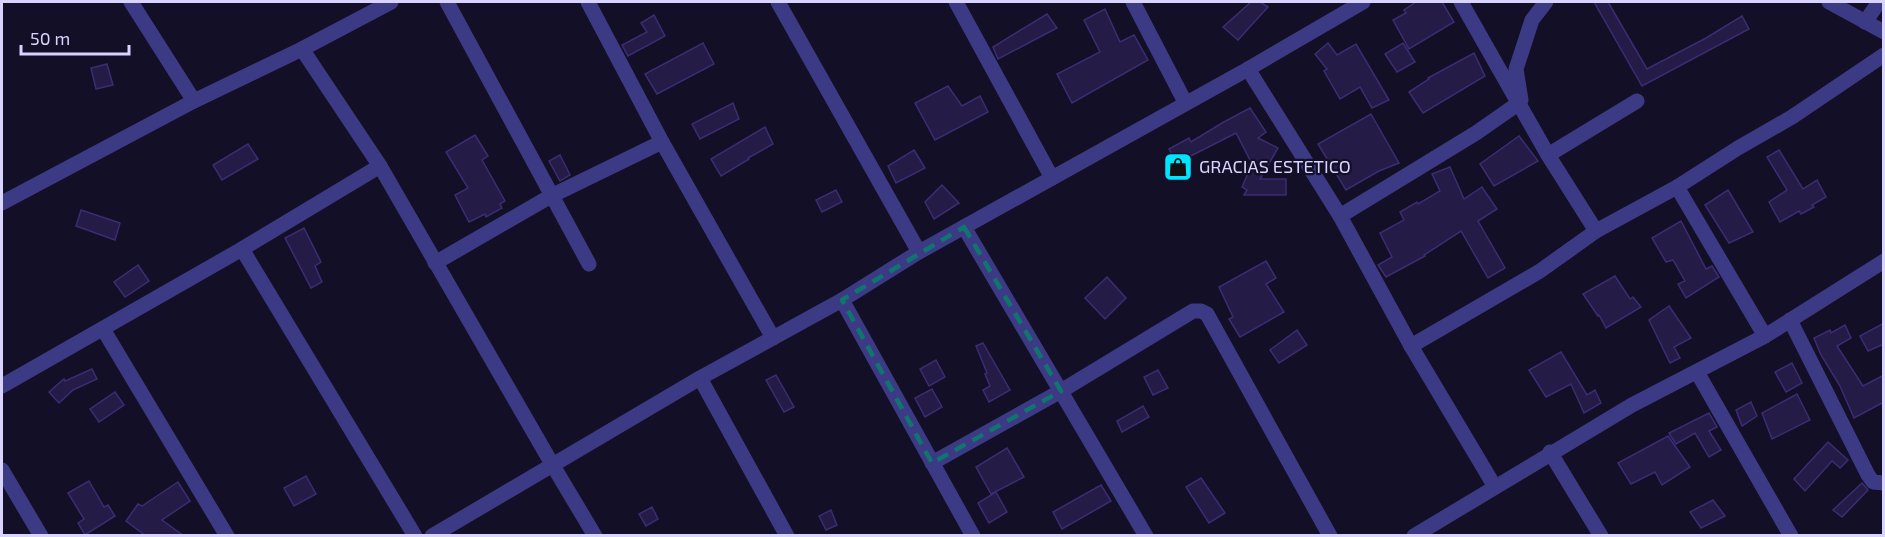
<svg xmlns="http://www.w3.org/2000/svg" width="1885" height="537" viewBox="0 0 1885 537" font-family="'Exo 2',sans-serif">
  <style>
    .building { fill: #241b47; stroke: #3b2d73; stroke-width: 1.5 }
    .lines { fill: none; stroke-linecap: round; stroke-linejoin: round }
    .minor { stroke: #3d3a85; stroke-width: 15 }
    .marked { fill: none; stroke: #0f766e; stroke-width: 4.5; stroke-dasharray: 12 8; stroke-linejoin: round }
    .labels { text-anchor: middle; stroke-width: 4.5; stroke-linejoin: round; paint-order: stroke }
    .poi-label { font-size: 18px; fill: #d9d4ff; stroke: #130f26; text-anchor: start }
  </style>
  <rect width="100%" height="100%" fill="#130f26"/>
  <g class="building">
    <polygon points="1251,2 1260,2 1268,7 1238,40 1223,27"/>
    <polygon points="1416,2 1442,2 1454,22 1409,49 1393,20 1406,13 1404,10"/>
    <polygon points="1594,2 1608,2 1647,69 1706,38 1742,16 1749,29 1642,86"/>
    <polygon points="1105,9 1120,42 1134,35 1148,60 1072,103 1057,74 1100,52 1084,20"/>
    <polygon points="1047,14 1057,28 998,59 993,47"/>
    <polygon points="654,15 665,36 628,56 622,45 647,32 641,23"/>
    <polygon points="703,43 714,64 657,94 645,74"/>
    <polygon points="1328,43 1337,55 1356,44 1389,100 1372,108 1360,87 1340,99 1324,71 1327,69 1315,54"/>
    <polygon points="1403,43 1415,62 1397,72 1385,54"/>
    <polygon points="1474,53 1485,76 1423,113 1409,92 1429,79 1428,78"/>
    <polygon points="107,64 113,85 96,89 91,68"/>
    <polygon points="948,86 962,106 980,96 988,112 935,140 915,103"/>
    <polygon points="733,103 739,119 700,139 692,124"/>
    <polygon points="1250,108 1266,132 1258,138 1278,148 1260,179 1286,179 1286,195 1244,195 1247,190 1242,187 1253,162 1250,160 1236,133 1177,163 1169,149 1189,138 1191,142 1222,123"/>
    <polygon points="1371,114 1399,163 1379,171 1346,190 1318,144"/>
    <polygon points="765,127 773,144 748,158 749,159 721,176 711,159"/>
    <polygon points="475,135 488,156 482,160 505,201 500,204 502,208 486,217 485,214 469,222 455,195 468,188 446,152"/>
    <polygon points="1519,136 1538,161 1494,186 1480,164"/>
    <polygon points="248,144 258,159 222,180 213,165"/>
    <polygon points="914,150 925,168 896,183 888,166"/>
    <polygon points="1779,150 1803,189 1817,180 1826,197 1812,205 1814,207 1801,214 1799,211 1780,222 1769,202 1787,190 1767,157"/>
    <polygon points="560,155 570,175 560,181 549,161"/>
    <polygon points="1450,167 1464,199 1482,187 1497,209 1478,221 1505,268 1488,278 1461,231 1424,255 1425,256 1386,277 1378,265 1392,257 1380,233 1404,220 1400,212 1417,202 1418,204 1440,191 1432,174"/>
    <polygon points="942,185 959,203 934,219 925,202"/>
    <polygon points="836,190 842,202 822,212 816,200"/>
    <polygon points="1728,190 1753,232 1729,243 1705,205"/>
    <polygon points="81,210 120,223 115,240 76,226"/>
    <polygon points="1681,221 1706,269 1712,266 1719,277 1686,298 1678,284 1685,281 1673,260 1666,262 1652,238"/>
    <polygon points="304,228 321,262 315,266 322,282 311,288 285,238"/>
    <polygon points="1266,261 1276,278 1266,284 1284,312 1240,337 1229,319 1233,317 1219,287"/>
    <polygon points="138,265 149,281 125,297 114,282"/>
    <polygon points="1615,276 1630,299 1633,297 1641,307 1606,328 1599,315 1598,316 1583,294"/>
    <polygon points="1107,277 1126,298 1105,319 1085,298"/>
    <polygon points="1669,306 1691,338 1674,347 1680,358 1670,363 1649,320"/>
    <polygon points="1884,323 1884,344 1868,351 1860,336"/>
    <polygon points="1845,325 1851,338 1837,346 1863,386 1884,375 1884,402 1854,418 1840,386 1821,355 1814,338 1830,330 1831,333"/>
    <polygon points="1297,330 1307,345 1279,363 1270,350"/>
    <polygon points="983,343 1010,390 989,402 983,390 990,386 985,374 987,373 976,346"/>
    <polygon points="1561,352 1587,395 1595,390 1601,403 1584,413 1571,384 1546,397 1529,370"/>
    <polygon points="936,360 945,377 929,386 920,369"/>
    <polygon points="1792,363 1802,383 1786,392 1775,372"/>
    <polygon points="92,369 97,379 73,390 59,403 49,392 64,379 65,381"/>
    <polygon points="1158,370 1168,388 1153,395 1144,377"/>
    <polygon points="776,375 794,407 784,412 766,380"/>
    <polygon points="932,389 942,407 925,417 915,398"/>
    <polygon points="115,392 124,405 99,422 90,409"/>
    <polygon points="1797,394 1810,420 1772,439 1762,413"/>
    <polygon points="1751,402 1757,416 1742,426 1736,410"/>
    <polygon points="1143,406 1149,417 1122,432 1117,421"/>
    <polygon points="1709,413 1717,427 1709,431 1721,450 1709,457 1695,433 1676,444 1669,433"/>
    <polygon points="1668,436 1690,467 1662,485 1655,472 1631,484 1618,463"/>
    <polygon points="1828,442 1848,460 1840,468 1832,461 1805,491 1794,479"/>
    <polygon points="1007,448 1024,477 991,494 976,467"/>
    <polygon points="306,476 316,494 294,506 284,488"/>
    <polygon points="1201,478 1225,513 1209,523 1186,487"/>
    <polygon points="89,481 104,507 108,505 115,516 85,535 78,523 84,519 68,493"/>
    <polygon points="178,482 190,501 162,520 184,536 146,536 126,521 138,504 142,506"/>
    <polygon points="1862,483 1868,490 1842,517 1833,510"/>
    <polygon points="1101,485 1111,501 1062,529 1053,512"/>
    <polygon points="996,492 1007,512 989,523 978,503"/>
    <polygon points="1713,500 1725,516 1701,528 1690,512"/>
    <polygon points="652,507 658,519 646,526 639,514"/>
    <polygon points="831,510 837,525 826,530 819,516"/>
  </g>
  <g class="lines">
    <g class="minor">
      <polyline points="131,2 194,101"/>
      <polyline points="447,2 589,264"/>
      <polyline points="588,2 662,142 773,338"/>
      <polyline points="778,2 919,252"/>
      <polyline points="956,2 1052,178"/>
      <polyline points="1133,2 1185,102"/>
      <polyline points="1461,2 1548,155 1596,231"/>
      <polyline points="1829,2 1884,32"/>
      <polyline points="1865,22 1879,2"/>
      <polyline points="302,49 380,166 552,464 595,536"/>
      <polyline points="1248,69 1340,216 1411,346 1495,487"/>
      <polyline points="1521,100 1516,69 1532,20 1546,2"/>
      <polyline points="1548,155 1637,101"/>
      <polyline points="1677,187 1765,336"/>
      <polyline points="2,203 194,101 302,49 391,2"/>
      <polyline points="1340,216 1476,133 1519,103"/>
      <polyline points="964,227 1146,536"/>
      <polyline points="242,249 415,536"/>
      <polyline points="435,263 551,196 662,142"/>
      <polyline points="842,300 973,536"/>
      <polyline points="1790,320 1868,475 1873,482 1884,483"/>
      <polyline points="103,329 227,536"/>
      <polyline points="1411,346 1540,271 1596,231 1677,187 1738,148 1792,117 1884,55"/>
      <polyline points="1697,372 1791,536"/>
      <polyline points="700,378 787,536"/>
      <polyline points="2,386 242,249 380,166"/>
      <polyline points="1550,452 1601,536"/>
      <polyline points="932,463 1061,391 1193,311 1201,311 1207,314 1330,536"/>
      <polyline points="2,470 41,536"/>
      <polyline points="432,536 700,378 842,300 919,252 1248,69 1363,2"/>
      <polyline points="1414,536 1632,405 1765,336 1884,261"/>
    </g>
  </g>
  <path class="marked" d="M964 227 1061 391 932 463 842 300Z"/>
  <defs>
    <g id="shop-square" transform="scale(1.5)"><rect x="-9" y="-9" width="18" height="18" rx="4" fill="#00e5ff" stroke="#130f26"/><path d="M-5-2.5h2.3a2.7 3.5 0 0 1 5.4 0H5L5.5 6h-11ZM-1.5-2.5h3a1.5 2.3 0 0 0-3 0Z" fill="#111"/></g>
  </defs>
  <g fill-rule="evenodd">
    <use href="#shop-square" x="1178" y="167"/>
  </g>
  <g class="labels">
    <g class="poi-label">
      <text x="1199" y="173">GRACIAS ESTETICO</text>
    </g>
  </g>
  <rect width="1885" height="537" fill="none" stroke="#d9d4ff" stroke-width="6"/>
  <path d="M21 45v9h108v-9" fill="none" stroke="#d9d4ff" stroke-width="3"/>
  <text x="30" y="45" font-size="18" fill="#d9d4ff" stroke="#130f26" stroke-width="4.5" paint-order="stroke">50 m</text>
</svg>
